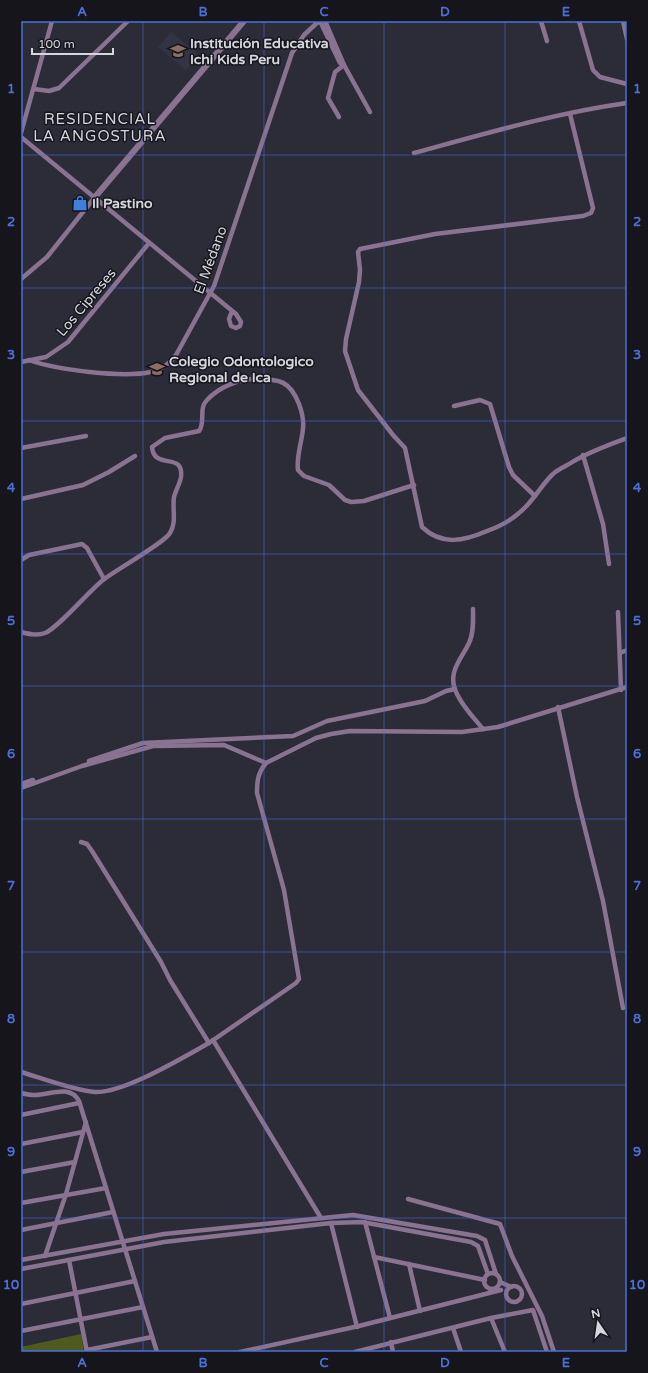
<svg xmlns="http://www.w3.org/2000/svg" width="648" height="1373" viewBox="0 0 648 1373" font-family="'Varela Round',sans-serif">
  <style>
    .built { fill: #333346 }
    .green { fill: #4f5b1e }
    .lines { fill: none; stroke-linecap: round; stroke-linejoin: round }
    .minor { stroke: #897391; stroke-width: 4.5 }
    .tertiary { stroke: #897391; stroke-width: 6 }
    .grid { fill: none; stroke: #4b70da; stroke-width: 1; stroke-opacity: 0.55 }
    .labels { text-anchor: middle; stroke-width: 3; stroke-linejoin: round; paint-order: stroke }
    .poi-label { font-size: 14px; font-weight: bold; fill: #d6d6df; stroke: #15151b; text-anchor: start }
    .street-label { font-size: 14px; fill: #d6d6df; stroke: #15151b }
    .neighbourhood-label { font-size: 15px; letter-spacing: 1px; fill: #d6d6df; stroke: #15151b }
    .neatline { fill: none; stroke: #4b70da; stroke-width: 1.5 }
    .grid-label { font-size: 13px; text-anchor: middle; font-weight: bold; fill: #4b70da }
  </style>
  <rect width="100%" height="100%" fill="#2c2c39"/>
  <polygon class="built" points="171,32 198,54 186,70 158,47"/>
  <polygon class="green" points="81,1334 84,1352 21,1352 21,1347"/>
  <g class="lines">
    <g class="minor">
      <polyline points="320,21 340,63 344,65"/>
      <polyline points="325,21 344,65 370,112"/>
      <polyline points="541,21 547,41"/>
      <polyline points="579,21 593,70 600,77 627,84"/>
      <polyline points="623,21 627,39"/>
      <polyline points="34,89 49,91 59,88 128,21"/>
      <path d="M570 114 593 208 591 213 583 216 435 234 360 249 358 252 360 270 359 282 346 339 345 351 358 390 393 435 405 448 422 527C442 546 464 541 487 531 498 527 510 521 519 513 533 502 541 485 553 474 559 468 567 466 574 461 591 451 608 445 627 438"/>
      <polyline points="339,117 328,98 335,72 344,65"/>
      <polyline points="21,133 52,21"/>
      <polyline points="21,137 236,314 241,322 240,326 236,328 231,326 229,319 232,311"/>
      <path d="M414 153C484 134 555 113 627 103"/>
      <polyline points="21,279 47,257 95,197"/>
      <path d="M29 360C57 370 122 378 151 372 162 369 170 364 176 355L214 286 292 53 304 35 319 21"/>
      <polyline points="21,362 46,357 68,342 149,243"/>
      <polyline points="454,406 480,400 490,404 509,467 513,475 535,496"/>
      <polyline points="21,448 86,436"/>
      <polyline points="583,455 603,524 609,564"/>
      <polyline points="21,499 83,485 109,472 135,456"/>
      <polyline points="21,560 29,555 82,544 87,548 104,579"/>
      <path d="M473 609C473 620 474 633 469 643 461 660 446 673 457 694 463 707 474 718 483 729"/>
      <polyline points="618,612 621,690"/>
      <path d="M21 632C29 634 37 636 45 633 58 628 89 591 103 580 117 569 163 544 170 533 177 522 172 509 174 497 176 490 180 483 181 477 184 451 154 471 152 447L165 438 199 431C206 422 198 409 207 400 219 387 239 379 256 379 280 379 290 381 299 404 302 412 304 419 303 428 302 442 296 457 298 470L304 476 329 485 345 500 351 502 364 501 414 485"/>
      <polyline points="620,653 627,650"/>
      <polyline points="558,707 577,797 603,901 623,1008"/>
      <polyline points="89,761 143,743 293,736 327,721 425,701 446,691 455,689"/>
      <polyline points="21,784 33,780"/>
      <polyline points="21,788 82,766 153,746 224,745 266,763 316,738 331,734 350,731 462,732 498,727 627,687"/>
      <polyline points="213,1040 321,1218"/>
      <path d="M209 1043 296 983 299 979 284 890 257 793C257 780 258 773 266 763"/>
      <path d="M21 1072C41 1078 76 1091 95 1092 124 1093 182 1058 209 1043L170 980 161 962 92 851 87 844 81 842"/>
      <path d="M21 1093C25 1094 30 1095 34 1095 48 1096 69 1083 79 1101L157 1352"/>
      <polyline points="21,1115 79,1103"/>
      <polyline points="21,1144 83,1132"/>
      <polyline points="21,1172 75,1162"/>
      <polyline points="408,1199 500,1224 512,1256 542,1316 554,1352"/>
      <polyline points="21,1203 106,1188"/>
      <polyline points="365,1222 390,1318"/>
      <polyline points="331,1223 357,1327"/>
      <polyline points="21,1230 113,1212"/>
      <polyline points="45,1256 66,1194 86,1122"/>
      <polyline points="374,1257 485,1280"/>
      <polyline points="21,1260 164,1234 353,1215 477,1236 485,1240 496,1274"/>
      <polyline points="69,1260 87,1352"/>
      <polyline points="409,1264 420,1311"/>
      <polyline points="21,1269 164,1242 331,1223 362,1222 471,1242 478,1246 488,1274"/>
      <circle cx="492" cy="1281" r="8"/>
      <polyline points="500,1282 511,1287"/>
      <circle cx="514" cy="1294" r="8"/>
      <polyline points="21,1304 135,1281"/>
      <polyline points="491,1318 505,1352"/>
      <polyline points="453,1328 461,1352"/>
      <polyline points="21,1331 143,1307"/>
      <polyline points="391,1342 393,1352"/>
      <polyline points="87,1350 152,1337"/>
      <polyline points="240,1352 359,1326 501,1290"/>
      <polyline points="355,1352 491,1318 533,1310 547,1352"/>
    </g>
    <polyline class="tertiary" points="95,197 244,21"/>
  </g>
  <path class="grid" d="M143 21V1352M264 21V1352M384 21V1352M505 21V1352M21 155H627M21 288H627M21 421H627M21 554H627M21 686H627M21 819H627M21 952H627M21 1085H627M21 1218H627"/>
  <defs>
    <g id="school-bare" transform="scale(1.2)"><path d="M0-5L7-2L0 1L-7-2ZM-4 1L0 2.5L4 1V4Q0 6-4 4Z" fill="#8d6e63" stroke="#15151b" stroke-width="2.5" paint-order="stroke"/></g>
    <g id="shop-bare" transform="scale(1.2)"><path d="M-5-2.5h2.3a2.7 3.5 0 0 1 5.4 0H5L5.5 6h-11ZM-1.5-2.5h3a1.5 2.3 0 0 0-3 0Z" fill="#3f7fe0" stroke="#15151b" stroke-width="2.5" paint-order="stroke"/></g>
    <g id="university-bare" transform="scale(1.2)"><path d="M0-5L7-2L0 1L-7-2ZM-4 1L0 2.5L4 1V4Q0 6-4 4Z" fill="#8d6e63" stroke="#15151b" stroke-width="2.5" paint-order="stroke"/></g>
  </defs>
  <g fill-rule="evenodd">
    <use href="#school-bare" x="178" y="51"/>
    <use href="#shop-bare" x="80" y="203"/>
    <use href="#university-bare" x="157" y="369"/>
  </g>
  <g class="labels">
    <g class="poi-label">
      <text x="190" y="48">Institución Educativa<tspan x="190" dy="16">Ichi Kids Peru</tspan></text>
      <text x="92" y="208">Il Pastino</text>
      <text x="169" y="366">Colegio Odontologico<tspan x="169" dy="16">Regional de Ica</tspan></text>
    </g>
    <g class="street-label">
      <text transform="translate(210 260) rotate(-70)" y="5">El Médano</text>
      <text transform="translate(86 302) rotate(-50)" y="5">Los Cipreses</text>
    </g>
    <g class="neighbourhood-label">
      <text x="100" y="124">RESIDENCIAL<tspan x="100" dy="17">LA ANGOSTURA</tspan></text>
    </g>
  </g>
  <rect width="648" height="1373" fill="none" stroke="#15151b" stroke-width="44"/>
  <g transform="translate(598 1323) rotate(347)" stroke="#15151b" stroke-width="3" paint-order="stroke">
  <path d="M0-3L7 15L0 10L-7 15Z" fill="#d6d6df"/>
  <text y="-6" font-size="11" font-weight="bold" text-anchor="middle" fill="#d6d6df">N</text>
  </g>
  <path d="M32 48v6h81v-6" fill="none" stroke="#d6d6df" stroke-width="2"/>
  <text x="38" y="48" font-size="12" fill="#d6d6df" stroke="#15151b" stroke-width="3" paint-order="stroke">100 m</text>
  <rect x="22" y="22" width="604" height="1329" class="neatline"/>
  <g class="grid-label">
    <text x="82" y="16">A</text>
    <text x="203" y="16">B</text>
    <text x="324" y="16">C</text>
    <text x="445" y="16">D</text>
    <text x="566" y="16">E</text>
    <text x="11" y="93">1</text>
    <text x="637" y="93">1</text>
    <text x="11" y="226">2</text>
    <text x="637" y="226">2</text>
    <text x="11" y="359">3</text>
    <text x="637" y="359">3</text>
    <text x="11" y="492">4</text>
    <text x="637" y="492">4</text>
    <text x="11" y="625">5</text>
    <text x="637" y="625">5</text>
    <text x="11" y="758">6</text>
    <text x="637" y="758">6</text>
    <text x="11" y="890">7</text>
    <text x="637" y="890">7</text>
    <text x="11" y="1023">8</text>
    <text x="637" y="1023">8</text>
    <text x="11" y="1156">9</text>
    <text x="637" y="1156">9</text>
    <text x="11" y="1289">10</text>
    <text x="637" y="1289">10</text>
    <text x="82" y="1367">A</text>
    <text x="203" y="1367">B</text>
    <text x="324" y="1367">C</text>
    <text x="445" y="1367">D</text>
    <text x="566" y="1367">E</text>
  </g>
</svg>
